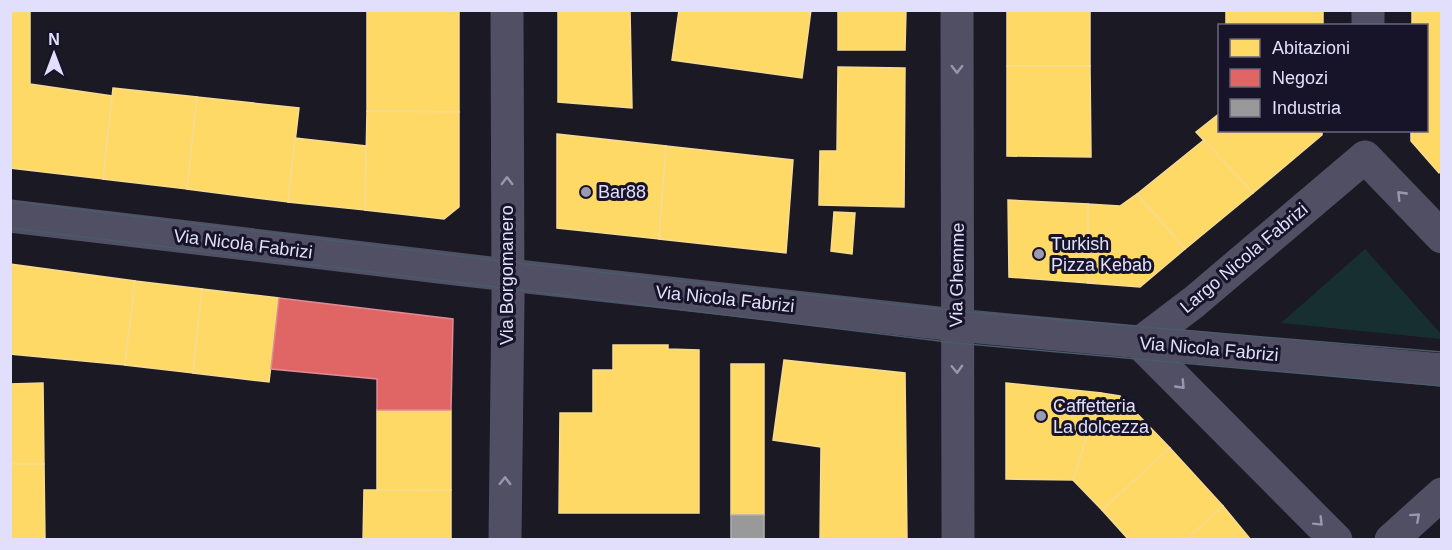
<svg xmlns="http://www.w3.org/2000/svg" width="1452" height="550" viewBox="0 0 1452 550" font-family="Arial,sans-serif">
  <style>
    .green { fill: #172f30 }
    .homes { fill: #ffd966; stroke: #f6db93; stroke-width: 1.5 }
    .shops { fill: #e06666; stroke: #e18a93; stroke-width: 1.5 }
    .industry { fill: #999; stroke: #afaeb7; stroke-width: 1.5 }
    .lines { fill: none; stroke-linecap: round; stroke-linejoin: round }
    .minor { stroke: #504f64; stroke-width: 33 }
    .tram { stroke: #4a5b6a; stroke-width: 1.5 }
    .oneway { stroke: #9997b0 }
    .poi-dot { fill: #9c9ab0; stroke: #171429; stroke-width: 2 }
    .labels { text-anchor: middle; stroke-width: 6; stroke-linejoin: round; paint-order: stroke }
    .poi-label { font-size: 18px; fill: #e2dffc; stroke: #171429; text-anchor: start }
    .street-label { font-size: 18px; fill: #e2dffc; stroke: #171429 }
  </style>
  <rect width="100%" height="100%" fill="#1a1924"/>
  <polygon class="green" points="1365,249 1441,334 1441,339 1281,323"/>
  <g class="homes">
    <rect x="367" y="10" width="92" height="1"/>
    <polygon points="558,10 630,10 632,108 558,102"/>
    <polygon points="679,10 811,10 802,78 672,60"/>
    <polygon points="838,10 906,10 905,50 838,50"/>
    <rect x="1007" y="10" width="83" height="56"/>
    <polygon points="1226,10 1323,11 1323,26 1226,26"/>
    <polygon points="1412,10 1442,10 1442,170 1439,173 1411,141 1411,130 1426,130 1426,26 1412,26"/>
    <polygon points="30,11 30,84 112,96 103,179 10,168 10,12"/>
    <polygon points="367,11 459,11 459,112 367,111"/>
    <polygon points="1007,66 1090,66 1091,157 1007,156"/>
    <polygon points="838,67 905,68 904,207 819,205 820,151 837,151"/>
    <polygon points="113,88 197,97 187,189 103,179"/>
    <polygon points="197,97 299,108 288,202 187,189"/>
    <polygon points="367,111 459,112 459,207 444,219 365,210"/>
    <polygon points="1220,113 1220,130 1322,130 1322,135 1253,193 1196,132"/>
    <polygon points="557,134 666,146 659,239 557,228"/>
    <polygon points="295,138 366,146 365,210 288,202"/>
    <polygon points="1204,140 1253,193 1185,249 1137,194"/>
    <polygon points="666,146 793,160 786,253 659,239"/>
    <polygon points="1137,194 1185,249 1140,287 1088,283 1088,204 1120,206"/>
    <polygon points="1008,200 1088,204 1088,283 1009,277"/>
    <polygon points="834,212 855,213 852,254 831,251"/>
    <polygon points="10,264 135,281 125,365 10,354"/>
    <polygon points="135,281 202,289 193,373 125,365"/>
    <polygon points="202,289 279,298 269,382 193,373"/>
    <polygon points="613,345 668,345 668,349 699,350 699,513 559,513 560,413 593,413 593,370 613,370"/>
    <polygon points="784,360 905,373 907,540 820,540 821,447 773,440"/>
    <rect x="731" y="364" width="33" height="151"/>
    <polygon points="43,383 44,464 10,464 10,384"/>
    <polygon points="1006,383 1101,393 1073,480 1006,479"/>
    <polygon points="1101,393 1120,396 1170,448 1102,510 1073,480"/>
    <polygon points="377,410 451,410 451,490 377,491"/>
    <polygon points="1170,448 1223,506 1186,540 1129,540 1102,510"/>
    <polygon points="10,464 44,464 45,540 10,540"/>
    <polygon points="364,490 451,490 451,540 363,540"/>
    <polygon points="1223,506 1251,540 1186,540"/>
  </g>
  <polygon class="shops" points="279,298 453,319 451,410 377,410 377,379 271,369"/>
  <rect class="industry" x="731" y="515" width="33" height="25"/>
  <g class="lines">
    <g class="minor">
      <polyline points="957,10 958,540"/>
      <polyline points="1368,26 1368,10"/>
      <polyline points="10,216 456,269 956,325 1442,370"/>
      <polyline points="505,540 508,299 507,10"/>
      <polyline points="1336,540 1140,343 1194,302 1365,157 1442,237"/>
      <polyline points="1391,540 1442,494"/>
    </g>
    <g class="tram">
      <polyline points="10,201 508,262 957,311 1442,352"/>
      <polyline points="10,228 956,343 1442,386"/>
    </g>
  </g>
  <defs><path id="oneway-chevron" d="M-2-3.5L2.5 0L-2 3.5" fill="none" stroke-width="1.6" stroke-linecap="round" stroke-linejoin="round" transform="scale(1.5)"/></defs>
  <g class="oneway">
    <use href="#oneway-chevron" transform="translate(957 69) rotate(90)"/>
    <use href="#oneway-chevron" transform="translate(507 181) rotate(-90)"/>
    <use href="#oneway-chevron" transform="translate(1401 195) rotate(-134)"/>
    <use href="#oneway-chevron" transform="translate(957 369) rotate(88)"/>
    <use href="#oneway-chevron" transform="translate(1181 385) rotate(46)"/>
    <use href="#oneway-chevron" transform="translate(505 481) rotate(-89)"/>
    <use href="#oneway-chevron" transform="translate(1416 517) rotate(-42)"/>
    <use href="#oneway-chevron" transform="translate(1319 522) rotate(45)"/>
  </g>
  <g class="poi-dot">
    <circle cx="586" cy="192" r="6"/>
    <circle cx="1039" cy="254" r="6"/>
    <circle cx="1041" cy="416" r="6"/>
  </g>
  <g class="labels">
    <g class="poi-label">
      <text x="598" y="198">Bar88</text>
      <text x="1051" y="250">Turkish<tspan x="1051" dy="21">Pizza Kebab</tspan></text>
      <text x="1053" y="412">Caffetteria<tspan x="1053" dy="21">La dolcezza</tspan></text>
    </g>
    <g class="street-label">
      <text transform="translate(243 244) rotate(7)" y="6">Via Nicola Fabrizi</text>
      <text transform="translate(1244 258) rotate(-40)" y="6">Largo Nicola Fabrizi</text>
      <text transform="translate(507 275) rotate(-90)" y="6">Via Borgomanero</text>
      <text transform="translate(957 275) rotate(-89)" y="6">Via Ghemme</text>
      <text transform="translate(725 299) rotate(6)" y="6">Via Nicola Fabrizi</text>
      <text transform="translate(1209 349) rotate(5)" y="6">Via Nicola Fabrizi</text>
    </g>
  </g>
  <rect width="1452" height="550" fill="none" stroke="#e2dffc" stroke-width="24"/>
  <rect x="1218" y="24" width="210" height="108" fill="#171429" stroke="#68657d" stroke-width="1.5"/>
  <rect x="1230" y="39" width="30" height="18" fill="#ffd966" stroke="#68657d" stroke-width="1.5"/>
  <text x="1272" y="54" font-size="18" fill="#e2dffc">Abitazioni</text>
  <rect x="1230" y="69" width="30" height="18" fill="#e06666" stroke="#68657d" stroke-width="1.5"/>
  <text x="1272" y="84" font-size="18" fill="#e2dffc">Negozi</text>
  <rect x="1230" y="99" width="30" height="18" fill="#999999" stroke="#68657d" stroke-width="1.5"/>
  <text x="1272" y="114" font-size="18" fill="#e2dffc">Industria</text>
  <g transform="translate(54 54)" stroke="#171429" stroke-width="4.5" paint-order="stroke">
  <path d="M0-4.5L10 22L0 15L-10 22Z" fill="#e2dffc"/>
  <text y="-9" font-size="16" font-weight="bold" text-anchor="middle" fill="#e2dffc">N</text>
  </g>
</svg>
